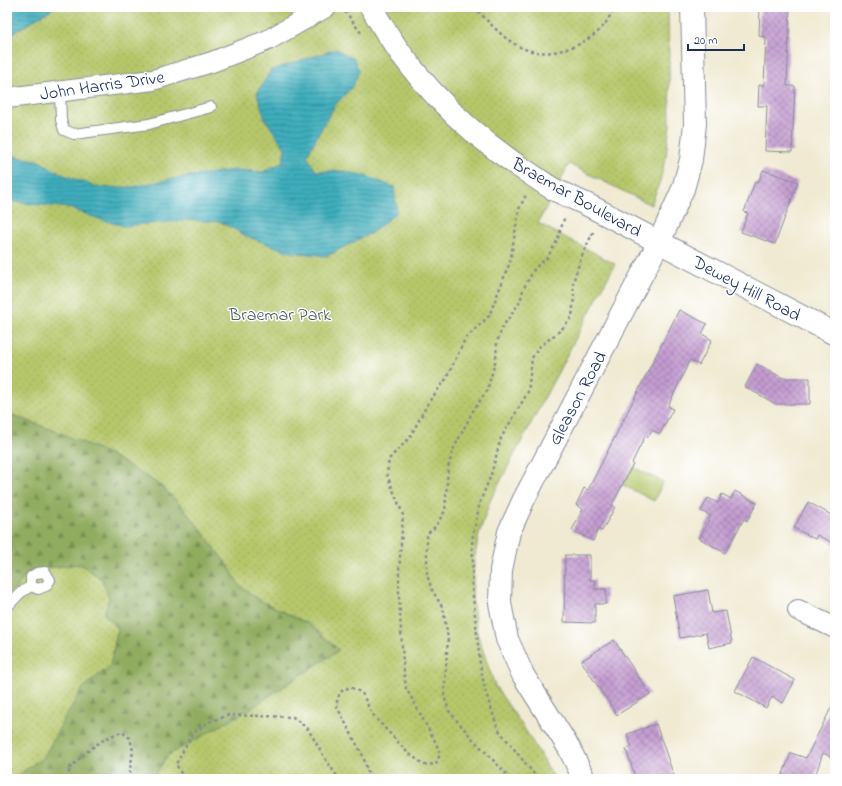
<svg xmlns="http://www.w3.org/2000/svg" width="842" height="786" viewBox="0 0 842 786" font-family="'Indie Flower',sans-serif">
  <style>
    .grass { fill: url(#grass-dots); stroke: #687b64 }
    .forest { fill: url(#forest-firs); stroke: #566e5e }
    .pitch { fill: #b6c76a; stroke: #687b64 }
    .water { fill: url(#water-rules); stroke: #2c6e8c }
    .building { fill: url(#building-cross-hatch) }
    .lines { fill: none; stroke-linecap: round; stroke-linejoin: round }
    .service-casing { stroke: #868c98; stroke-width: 12 }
    .minor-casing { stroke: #868c98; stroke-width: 22 }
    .tertiary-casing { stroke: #868c98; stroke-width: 24 }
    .path { stroke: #868c98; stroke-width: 2.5; stroke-dasharray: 3 3; stroke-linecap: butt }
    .service { stroke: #fff; stroke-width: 10 }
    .minor { stroke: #fff; stroke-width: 20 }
    .tertiary { stroke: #fff; stroke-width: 22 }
    .labels { text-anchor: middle; stroke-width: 3; stroke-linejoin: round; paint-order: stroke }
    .street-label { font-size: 18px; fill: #1b2f5e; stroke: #fff }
    .park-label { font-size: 18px; fill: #4a5d62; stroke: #fff }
  </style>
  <defs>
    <pattern id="grass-dots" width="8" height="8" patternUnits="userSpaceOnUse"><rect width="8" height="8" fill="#b6c76a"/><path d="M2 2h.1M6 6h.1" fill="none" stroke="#9cab5e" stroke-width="1.8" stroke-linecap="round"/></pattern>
    <pattern id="forest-firs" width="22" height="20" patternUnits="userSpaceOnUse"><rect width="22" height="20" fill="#90ac5e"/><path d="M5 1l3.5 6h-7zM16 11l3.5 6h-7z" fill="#758c51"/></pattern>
    <pattern id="water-rules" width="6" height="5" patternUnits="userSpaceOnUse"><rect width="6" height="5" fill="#3eadbb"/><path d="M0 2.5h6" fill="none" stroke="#338d9b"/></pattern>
    <pattern id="building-cross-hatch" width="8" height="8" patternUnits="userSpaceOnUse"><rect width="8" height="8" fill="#c39cd0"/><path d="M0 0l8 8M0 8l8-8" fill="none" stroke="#9e80ac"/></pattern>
  </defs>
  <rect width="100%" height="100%" fill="#fff"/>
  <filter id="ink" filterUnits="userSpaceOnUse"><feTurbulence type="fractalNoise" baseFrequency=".025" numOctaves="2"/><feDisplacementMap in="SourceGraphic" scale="8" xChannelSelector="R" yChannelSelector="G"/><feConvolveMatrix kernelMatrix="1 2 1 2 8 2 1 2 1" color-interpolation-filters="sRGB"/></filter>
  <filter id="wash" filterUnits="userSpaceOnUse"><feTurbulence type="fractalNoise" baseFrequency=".012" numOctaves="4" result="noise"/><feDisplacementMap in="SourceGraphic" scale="16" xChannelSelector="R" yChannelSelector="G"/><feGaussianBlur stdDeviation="0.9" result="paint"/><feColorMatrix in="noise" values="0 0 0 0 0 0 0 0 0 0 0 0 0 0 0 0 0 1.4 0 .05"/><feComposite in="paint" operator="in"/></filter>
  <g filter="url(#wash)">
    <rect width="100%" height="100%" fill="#f0ead2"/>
    <polygon class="grass" points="7,7 668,7 670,125 666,155 660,181 651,205 569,164 538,223 615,264 490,501 479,534 474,561 472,598 477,633 495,686 524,728 555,779 7,779"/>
    <polygon class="forest" points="7,413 58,432 109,454 160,485 180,504 195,522 229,567 240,586 259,600 309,624 339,650 248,710 167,756 153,779 12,779 44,757 63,721 83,688 110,666 118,628 104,614 109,598 102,579 80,564 30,570 7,598"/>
    <polygon class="pitch" points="633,467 663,482 654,501 623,485"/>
    <g class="water">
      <polygon points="7,7 55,7 7,37"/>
      <polygon points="336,49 354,59 359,71 353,86 335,105 320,131 307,156 316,171 343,171 366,176 394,187 397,212 373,232 327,256 290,252 248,237 221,222 192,220 124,226 102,220 69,208 7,201 7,155 37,160 64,175 100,188 133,187 171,179 234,170 263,172 283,162 285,148 265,119 257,93 271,70"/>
    </g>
    <g id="blocks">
      <g class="building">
        <polygon points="760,7 790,7 787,86 795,86 792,152 765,151 767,106 758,106 759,85 764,85 766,37 759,36"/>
        <polygon points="763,170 798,182 775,244 741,232 748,213 744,212 755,182 758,183"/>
        <polygon points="679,310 707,324 702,334 712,340 699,365 690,360 668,406 673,409 660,434 652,430 648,437 645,436 632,463 633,464 612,505 615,507 602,531 598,529 593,541 572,530 583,509 576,505 584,488 588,490"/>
        <polygon points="757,364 783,378 810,378 810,404 776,404 745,387"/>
        <polygon points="735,491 757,503 747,521 744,519 725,553 699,538 711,516 701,511 708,498 718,503 722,494 731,499"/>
        <polygon points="808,502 835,517 835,544 817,535 815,539 794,528"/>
        <polygon points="565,555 590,555 590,580 595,580 595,589 606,589 606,604 595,604 595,623 564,622"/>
        <polygon points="708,590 712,613 726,611 732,643 709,648 706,633 680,638 673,596"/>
        <polygon points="614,640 650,694 617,715 581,661"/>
        <polygon points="753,657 795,680 783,703 772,697 766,708 735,691"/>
        <polygon points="835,700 835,759 823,753 814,779 781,779 791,753 806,758"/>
        <polygon points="656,724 675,779 636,779 626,749 632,747 627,734"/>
      </g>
    </g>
  </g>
  <g filter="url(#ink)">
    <use href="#blocks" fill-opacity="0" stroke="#868c98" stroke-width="1"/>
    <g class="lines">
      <g class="service-casing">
        <g id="service">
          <polyline points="60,91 61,120 64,130 74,134 149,124 211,107"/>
          <polygon points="45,572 50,580 46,586 38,589 31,586 31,577 37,573"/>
          <polyline points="7,607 20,593 31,586"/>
        </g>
      </g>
      <g class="minor-casing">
        <g id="minor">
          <polyline points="7,98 153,80 212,62 268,40 326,7"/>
          <polyline points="798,610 835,628"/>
        </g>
      </g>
      <g class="tertiary-casing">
        <g id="tertiary">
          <path d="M371 7C409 75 464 131 529 173 538 179 546 185 555 190 566 195 577 200 588 205L835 334"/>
          <polyline points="584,779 569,748 523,675 507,639 500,603 501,570 509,532 524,499 659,242 683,189 691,160 695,124 692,7"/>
        </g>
      </g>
      <g class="path">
        <path d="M474 7C488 21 502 38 520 47 544 59 575 50 595 34 604 28 610 16 615 7"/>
        <polyline points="345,11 361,33"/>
        <path d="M72 779 68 770C83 754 101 738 122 732L130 738 133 751 130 770 131 779"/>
        <polyline points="184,779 176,764 193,733 209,722 229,715 293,717 308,729 326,760 339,779"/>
        <polyline points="370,779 363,756 336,705 340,692 350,687 362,693 372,714 381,724 408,753 425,765 436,764 440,754 436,743 406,688 403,663 399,597 399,571 403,515 387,475 389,459 410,437 428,403 446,379 465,339 489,316 510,262 519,209 526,195"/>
        <polyline points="511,779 470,736 449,711 444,696 448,638 443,608 432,590 427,575 427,534 435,527 445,511 448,468 453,450 474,409 487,391 496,359 497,342 503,326 520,302 523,290 527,282 535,268 547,258 557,241 565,216"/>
        <polyline points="538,779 498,729 485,690 480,664 472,586 473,563 472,540 480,502 491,475 501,438 528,392 532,358 539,347 561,330 572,317 574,297 573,282 581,258 594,230"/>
      </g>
      <use href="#service" class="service"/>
      <use href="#minor" class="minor"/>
      <use href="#tertiary" class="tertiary"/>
    </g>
  </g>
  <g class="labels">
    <g class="street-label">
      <text transform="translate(102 85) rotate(-8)" y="6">John Harris Drive</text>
      <text transform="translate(577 197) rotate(29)" y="6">Braemar Boulevard</text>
      <text transform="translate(747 288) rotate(28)" y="6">Dewey Hill Road</text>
      <text transform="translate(577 398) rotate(-62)" y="6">Gleason Road</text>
    </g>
    <g class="park-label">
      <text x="280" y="320">Braemar Park</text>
    </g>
  </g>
  <rect width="842" height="786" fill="none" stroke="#fff" stroke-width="24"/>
  <path d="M688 44v6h56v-6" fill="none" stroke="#1b2f5e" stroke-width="2"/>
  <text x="694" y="44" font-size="12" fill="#1b2f5e" stroke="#ffffff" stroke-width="3" paint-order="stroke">20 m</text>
</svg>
